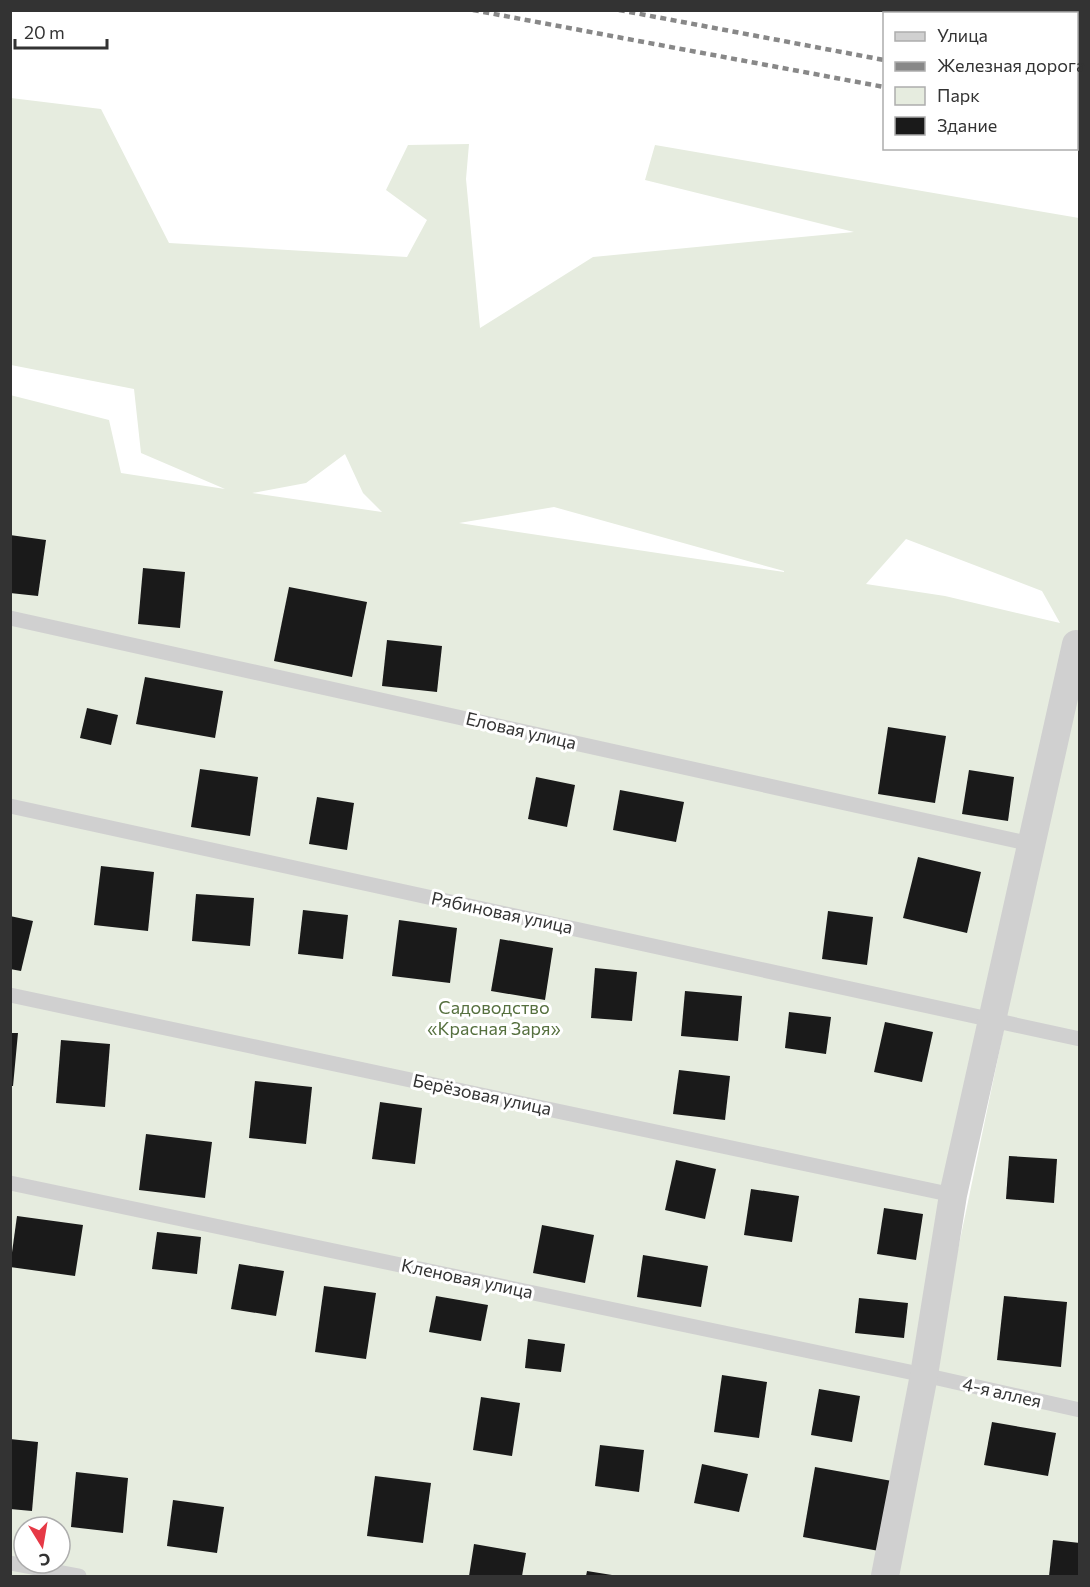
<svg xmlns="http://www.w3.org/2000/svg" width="1090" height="1587" viewBox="0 0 1090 1587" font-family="Commissioner,sans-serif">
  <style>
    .green { fill: #e6ecdf; fill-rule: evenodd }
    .building { fill: #1a1a1a }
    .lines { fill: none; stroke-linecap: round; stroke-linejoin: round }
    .service { stroke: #d0d0d0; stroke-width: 15 }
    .minor { stroke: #d0d0d0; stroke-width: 28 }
    .rail { stroke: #888; stroke-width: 4.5; stroke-dasharray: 6 4.5; stroke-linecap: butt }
    .labels { text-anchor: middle; stroke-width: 6; stroke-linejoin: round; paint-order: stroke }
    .street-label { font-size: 18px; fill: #333; stroke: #fff }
    .park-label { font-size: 18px; fill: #56703f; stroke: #fff }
  </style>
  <rect width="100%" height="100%" fill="#fff"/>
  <g class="green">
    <path d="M11 98 101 109 169 243 407 257 427 220 386 190 408 145 469 144 466 179 480 328 593 257 854 232 645 180 655 145 1079 218V644L874 1576H11L10 395 109 420 121 473 225 489 141 453 134 389 11 365ZM345 454 363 493 382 512 252 493 306 483ZM554 507 784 571V572L459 523ZM906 539 1042 591 1060 623 945 596 866 584ZM24 1527H60V1563H24Z"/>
    <polygon points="1079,669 1079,1576 890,1576"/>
  </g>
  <g class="building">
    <polygon points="10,535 46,540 38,596 10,593"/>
    <polygon points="143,568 185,572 180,628 138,624"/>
    <polygon points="289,587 367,602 352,677 274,661"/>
    <polygon points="387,640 442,646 437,692 382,686"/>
    <polygon points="145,677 223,691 215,738 136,724"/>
    <polygon points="87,708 118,715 111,745 80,738"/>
    <polygon points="888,727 946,736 935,803 878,794"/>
    <polygon points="200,769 258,777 250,836 191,827"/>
    <polygon points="969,770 1014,777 1008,821 962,814"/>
    <polygon points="536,777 575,785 567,827 528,819"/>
    <polygon points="620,790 684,802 676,842 613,830"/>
    <polygon points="317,797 354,803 347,850 309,844"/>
    <polygon points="918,857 981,872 967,933 903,918"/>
    <polygon points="101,866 154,872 148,931 94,925"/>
    <polygon points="196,894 254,898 250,946 192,941"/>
    <polygon points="303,910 348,915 343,959 298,954"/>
    <polygon points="828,911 873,917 867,965 822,959"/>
    <polygon points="10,916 33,921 21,971 10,969"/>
    <polygon points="399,920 457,928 450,983 392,976"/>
    <polygon points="500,939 553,948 545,1000 491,991"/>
    <polygon points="595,968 637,972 632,1021 591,1018"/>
    <polygon points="685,991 742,996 738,1041 681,1036"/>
    <polygon points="789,1012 831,1017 826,1054 785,1048"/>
    <polygon points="885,1022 933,1032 922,1082 874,1072"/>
    <polygon points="10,1033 18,1033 13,1086 10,1086"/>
    <polygon points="61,1040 110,1044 105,1107 56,1103"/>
    <polygon points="679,1070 730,1076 725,1120 673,1114"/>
    <polygon points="255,1081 312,1087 306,1144 249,1138"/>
    <polygon points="380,1102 422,1108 415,1164 372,1159"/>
    <polygon points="146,1134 212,1142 205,1198 139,1190"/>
    <polygon points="1009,1156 1057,1159 1054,1203 1006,1199"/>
    <polygon points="676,1160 716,1169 705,1219 665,1210"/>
    <polygon points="751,1189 799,1196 792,1242 744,1235"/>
    <polygon points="884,1208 923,1214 916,1260 877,1254"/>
    <polygon points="17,1216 83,1225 75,1276 10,1267"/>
    <polygon points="542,1225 594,1235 585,1283 533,1273"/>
    <polygon points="157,1232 201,1237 197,1274 152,1269"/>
    <polygon points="643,1255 708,1266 701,1307 637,1297"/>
    <polygon points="239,1264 284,1271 276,1316 231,1309"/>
    <polygon points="324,1286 376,1293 366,1359 315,1352"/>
    <polygon points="436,1296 488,1305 481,1341 429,1332"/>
    <polygon points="1004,1296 1067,1302 1061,1367 997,1360"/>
    <polygon points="859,1298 908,1303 904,1338 855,1333"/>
    <polygon points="528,1339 565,1344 561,1372 525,1368"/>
    <polygon points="722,1375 767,1382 759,1438 714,1432"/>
    <polygon points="819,1389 860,1396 852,1442 811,1435"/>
    <polygon points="481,1397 520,1403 512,1456 473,1450"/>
    <polygon points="992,1422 1056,1433 1048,1476 984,1465"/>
    <polygon points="10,1439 38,1442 32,1511 10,1509"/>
    <polygon points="600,1445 644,1450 639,1492 595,1486"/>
    <polygon points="702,1464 748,1474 739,1512 694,1503"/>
    <polygon points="815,1467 892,1481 879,1551 803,1537"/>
    <polygon points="76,1472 128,1478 123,1533 71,1527"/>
    <polygon points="375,1476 431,1483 423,1543 367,1536"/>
    <polygon points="173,1500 224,1507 217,1553 167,1546"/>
    <polygon points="1053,1540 1080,1543 1080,1576 1049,1576"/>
    <polygon points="474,1544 526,1553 522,1576 469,1576"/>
    <polygon points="587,1571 612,1575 612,1576 586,1576"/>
  </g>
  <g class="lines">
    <g class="service">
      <polyline points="10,618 1031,844"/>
      <polyline points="10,806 1080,1039"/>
      <polyline points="10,995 953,1195"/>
      <polyline points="10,1183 924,1375 1080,1410"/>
      <polyline points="10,1563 79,1576"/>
    </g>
    <polyline class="minor" points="885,1576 924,1375 953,1195 1076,644"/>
    <g class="rail">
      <polyline points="473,10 884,87"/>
      <polyline points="619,10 884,60"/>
      <polyline points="1076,96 1080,96"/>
      <polyline points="1076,122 1080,123"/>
    </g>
  </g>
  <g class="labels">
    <g class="street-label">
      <text transform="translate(521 731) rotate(13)" y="6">Еловая улица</text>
      <text transform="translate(502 913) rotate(12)" y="6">Рябиновая улица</text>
      <text transform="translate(482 1095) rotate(12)" y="6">Берёзовая улица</text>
      <text transform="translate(467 1279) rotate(12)" y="6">Кленовая улица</text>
      <text transform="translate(1002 1393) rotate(13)" y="6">4-я аллея</text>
    </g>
    <g class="park-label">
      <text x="494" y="1014">Садоводство<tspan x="494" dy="21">«Красная Заря»</tspan></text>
    </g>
  </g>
  <rect width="1090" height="1587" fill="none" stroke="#333333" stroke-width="24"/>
  <rect x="883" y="12" width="195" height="138" fill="#ffffff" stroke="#adadad" stroke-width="1.5"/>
  <rect x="895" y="32" width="30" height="9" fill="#d0d0d0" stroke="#adadad" stroke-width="1.5"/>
  <text x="937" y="42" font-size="18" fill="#333333">Улица</text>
  <rect x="895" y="62" width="30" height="9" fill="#888888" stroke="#adadad" stroke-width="1.5"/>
  <text x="937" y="72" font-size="18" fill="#333333">Железная дорога</text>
  <rect x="895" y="87" width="30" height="18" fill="#e6ecdf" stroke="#adadad" stroke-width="1.5"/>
  <text x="937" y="102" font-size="18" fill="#333333">Парк</text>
  <rect x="895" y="117" width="30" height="18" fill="#1a1a1a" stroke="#adadad" stroke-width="1.5"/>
  <text x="937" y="132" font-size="18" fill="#333333">Здание</text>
  <g transform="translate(42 1545) rotate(169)"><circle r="28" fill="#ffffff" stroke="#adadad" stroke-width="1.5"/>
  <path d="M0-4.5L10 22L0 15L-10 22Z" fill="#e63946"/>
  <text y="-9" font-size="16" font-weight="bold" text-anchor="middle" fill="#333333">С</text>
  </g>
  <path d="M15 39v9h92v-9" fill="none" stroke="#333333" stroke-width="3"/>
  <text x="24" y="39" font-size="18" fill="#333333" stroke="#ffffff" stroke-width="4.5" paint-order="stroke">20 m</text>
</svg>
